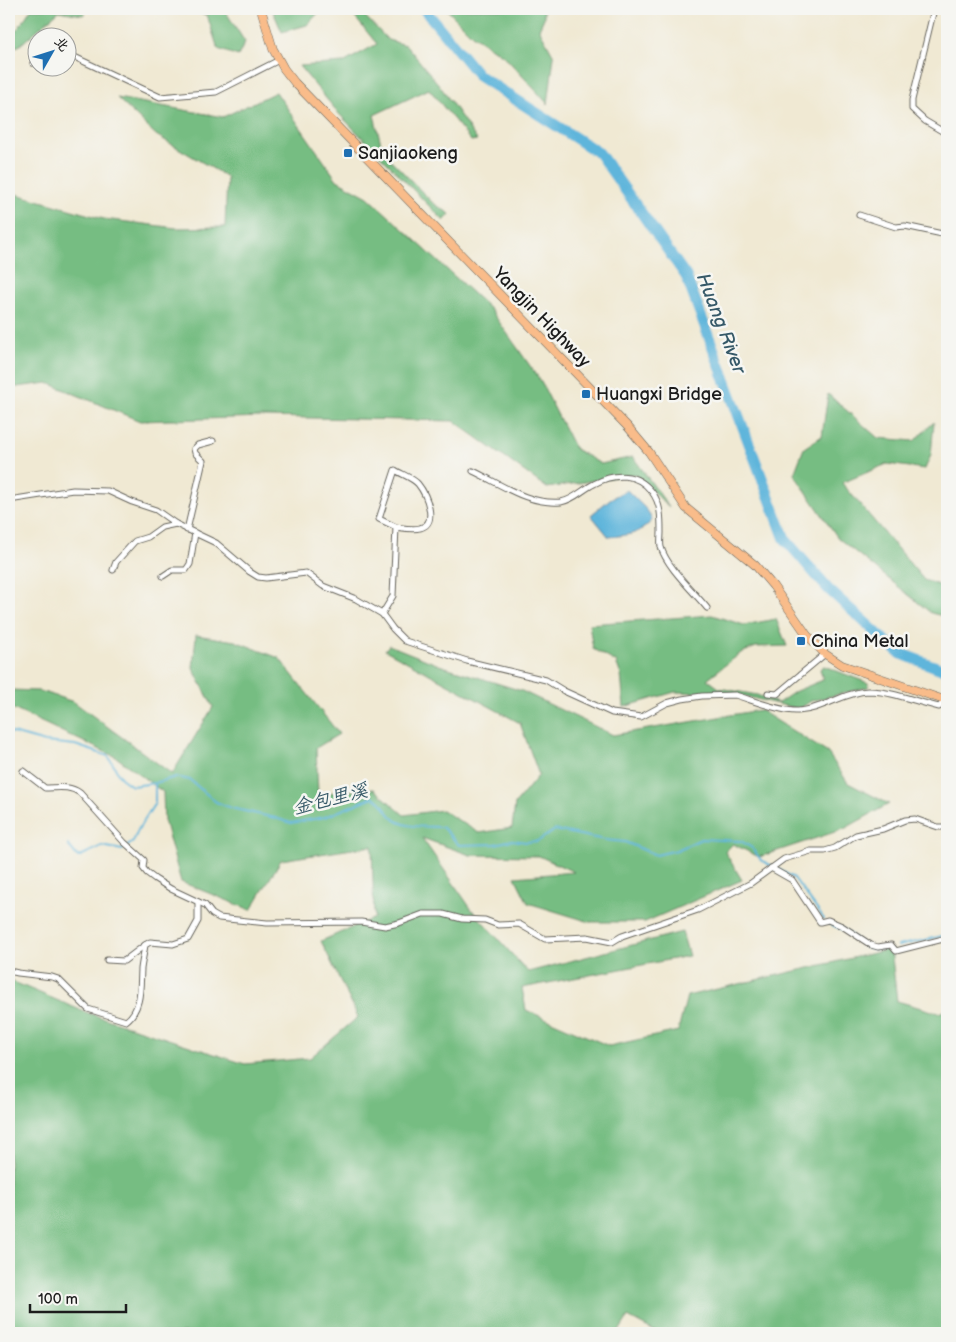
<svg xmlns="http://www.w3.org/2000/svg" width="956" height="1342" viewBox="0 0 956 1342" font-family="'Balsamiq Sans','LXGW WenKai TC',sans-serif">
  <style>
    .forest { fill: #76bd82; stroke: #496c4f }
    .water { fill: #5eb5db; stroke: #3d687c }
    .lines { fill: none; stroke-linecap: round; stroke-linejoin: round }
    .stream { stroke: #5eb5db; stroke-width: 2 }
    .river { stroke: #5eb5db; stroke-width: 11 }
    .street-casing { stroke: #66645c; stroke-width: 7 }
    .primary-casing { stroke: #66645c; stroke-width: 9 }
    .street { stroke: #fff; stroke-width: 5 }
    .primary { stroke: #f9bc8a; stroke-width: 8 }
    .poi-dot { fill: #1f6fb2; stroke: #f6f6f2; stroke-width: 2 }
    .labels { text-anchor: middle; stroke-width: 5; stroke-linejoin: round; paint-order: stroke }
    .poi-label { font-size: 18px; fill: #1c1c1c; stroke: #f6f6f2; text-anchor: start }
    .street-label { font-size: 18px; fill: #1c1c1c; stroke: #f6f6f2 }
    .water-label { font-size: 19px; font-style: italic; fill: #365968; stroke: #f6f6f2 }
  </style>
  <rect width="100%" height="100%" fill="#f6f6f2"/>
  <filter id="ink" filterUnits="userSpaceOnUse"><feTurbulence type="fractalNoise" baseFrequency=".02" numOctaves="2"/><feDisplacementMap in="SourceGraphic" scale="10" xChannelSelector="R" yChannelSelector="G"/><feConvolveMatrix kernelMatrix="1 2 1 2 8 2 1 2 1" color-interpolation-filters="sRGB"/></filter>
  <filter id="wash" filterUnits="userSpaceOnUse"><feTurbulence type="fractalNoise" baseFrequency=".0096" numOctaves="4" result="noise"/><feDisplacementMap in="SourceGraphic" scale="20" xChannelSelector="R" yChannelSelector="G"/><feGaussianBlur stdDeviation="1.12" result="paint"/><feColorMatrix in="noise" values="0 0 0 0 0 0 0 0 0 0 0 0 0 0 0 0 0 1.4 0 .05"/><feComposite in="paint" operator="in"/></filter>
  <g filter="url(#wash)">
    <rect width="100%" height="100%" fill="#f0e9d3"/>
    <g class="forest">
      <polygon points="31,9 89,9 83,15 59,11 19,46 9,48 9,34 18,29"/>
      <polygon points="175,9 224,9 245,42 238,56 218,49 207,15"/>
      <polygon points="272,9 322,9 307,25 282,32"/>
      <polygon points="348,9 358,9 388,40 406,45 440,86 477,140 471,141 429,89 374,115 383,152 433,203 450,214 444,221 340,115 299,66 343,63 377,44"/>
      <polygon points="446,9 544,9 544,18 539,29 554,56 548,104 505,57 472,35"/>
      <polygon points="276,92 337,180 368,197 490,309 540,380 575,449 601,464 633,457 669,507 635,474 547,488 454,421 263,417 140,421 48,383 9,388 9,192 104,219 176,228 225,227 227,177 156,135 117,98 223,117"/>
      <polygon points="828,394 878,438 914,441 934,422 931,455 925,469 887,464 842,483 924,580 947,588 947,617 931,613 838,538 794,474 804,448 822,436"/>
      <polygon points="712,615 744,625 776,619 787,646 756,647 741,653 707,679 719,688 757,695 778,703 796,691 823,680 820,669 824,666 868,683 869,687 811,701 799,709 735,694 675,692 624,707 621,675 616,662 593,649 589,624"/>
      <polygon points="196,635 235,641 279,658 339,734 316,748 318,794 374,789 404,815 442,810 479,833 512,828 515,804 539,775 520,723 385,650 389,645 439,665 522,691 613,735 760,710 828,753 848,783 889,804 844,829 759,857 733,844 725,852 742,880 645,922 590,922 528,903 515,877 574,872 539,856 470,855 422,838 472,910 528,972 682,932 689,956 522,988 526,1010 609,1046 678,1031 687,996 891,949 897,1001 939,1013 947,1009 947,1333 782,1333 780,1327 764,1333 658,1333 628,1317 618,1333 9,1333 9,980 85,1012 245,1064 310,1058 358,1017 321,941 374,918 372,846 281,860 251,910 181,882 164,820 163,792 116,757 9,707 9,690 40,691 74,702 172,774 213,707 193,668"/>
    </g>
    <path class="water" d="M627 490 647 510 652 520C640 535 627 535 609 537L591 515 610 499Z"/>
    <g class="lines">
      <g class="stream">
        <path d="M9 732 45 742 75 745 108 756 121 778 132 786 155 783 176 777 190 780 216 802 231 808 275 818 291 823 325 817 373 797C385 803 383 808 392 817 403 829 426 826 442 827L459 845 495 844 512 840 526 842 538 841 555 830 605 840 625 842 656 855 677 850 701 839 741 841 752 848 761 860 794 878 824 919"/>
        <polyline points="68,845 78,857 102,846 122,850 133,842 139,828 155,803 155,784"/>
        <polyline points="827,923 844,930 868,949 884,949"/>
        <polyline points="898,946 947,935"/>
      </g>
      <polyline class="river" points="424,9 479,76 599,153 686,276 785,539 828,589 899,653 947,671"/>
    </g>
  </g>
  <g filter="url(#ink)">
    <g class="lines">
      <g class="street-casing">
        <g id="street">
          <polyline points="934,9 912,100 912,109 925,121 947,134"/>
          <polyline points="68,54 160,97 216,92 279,60"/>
          <polyline points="33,63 38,58"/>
          <polyline points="859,215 896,227 905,226 947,235"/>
          <path d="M473 471C501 484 528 505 561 502 574 500 583 489 594 484 614 473 637 472 652 492 661 504 661 518 661 532 661 537 660 543 661 547 666 566 694 592 707 608"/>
          <path d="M9 500 73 490 108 491 132 502 156 510 176 524 216 543 250 572 258 577 266 578 306 573 323 586 356 599 382 614 393 629 405 641 467 661 546 680 564 691 612 713 641 717 667 703 682 699 702 696 735 695C752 700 782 712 798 711 822 710 844 692 868 691 892 691 916 702 939 707L946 700"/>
          <polyline points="187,530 203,461 195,453 194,449 198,445 213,441"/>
          <polyline points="113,570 116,562 135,541 148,537 162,527 176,524"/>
          <polyline points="163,576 172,570 186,570 190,564 195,533"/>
          <path d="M382 614 393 596 396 527 379 519 395 470C401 474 413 478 418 484 426 494 439 524 420 528 413 530 403 528 396 527"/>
          <polyline points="768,693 777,694 825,654"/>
          <path d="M23 771 45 788C57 788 69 785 80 793L124 842 144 860 143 868 147 873 155 879 171 889 205 905 212 914 219 918 228 919 267 923 361 922 385 926 399 923 423 914H443L462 919 485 920 498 925 519 924 545 939 587 937 612 942 622 936 698 910 751 883 784 859 811 851H825L835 848 856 835 883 829 905 820 915 819 938 827H947"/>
          <polyline points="771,868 792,880 820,922 828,920 842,926 871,945 878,947 891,945 896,951 947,938"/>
          <polyline points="107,960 124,961 145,945"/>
          <path d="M9 971 18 973 52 977 58 979 88 1009 126 1021C142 1009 140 987 141 969 142 961 144 953 145 945L150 942 173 944 188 939 198 921V902"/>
        </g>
      </g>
      <g class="primary-casing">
        <polyline id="primary" points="261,9 273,49 284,69 295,83 628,427 649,452 686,508 755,565 773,586 807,635 825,654 842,665 947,701"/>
      </g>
      <use href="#street" class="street"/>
      <use href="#primary" class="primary"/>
    </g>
  </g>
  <g class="poi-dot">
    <rect x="343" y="148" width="10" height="10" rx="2.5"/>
    <rect x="581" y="389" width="10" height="10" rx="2.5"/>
    <rect x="796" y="636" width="10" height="10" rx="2.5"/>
  </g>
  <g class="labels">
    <g class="poi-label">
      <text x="358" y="159">Sanjiaokeng</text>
      <text x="596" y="400">Huangxi Bridge</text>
      <text x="811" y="647">China Metal</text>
    </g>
    <g class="street-label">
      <text transform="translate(542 317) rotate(46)" y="6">Yangjin Highway</text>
    </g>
    <g class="water-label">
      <text transform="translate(722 323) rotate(69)" y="7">Huang River</text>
      <text transform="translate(330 798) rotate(-14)" y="7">金包里溪</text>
    </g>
  </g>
  <rect width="956" height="1342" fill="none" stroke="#f6f6f2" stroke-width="30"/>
  <g transform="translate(52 52) rotate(51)"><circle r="24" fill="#f6f6f2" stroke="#9f9f9c"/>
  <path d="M0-4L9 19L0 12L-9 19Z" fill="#1f6fb2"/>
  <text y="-8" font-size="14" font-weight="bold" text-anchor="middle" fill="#1c1c1c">北</text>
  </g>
  <path d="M30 1304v8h96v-8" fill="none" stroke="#1c1c1c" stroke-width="2.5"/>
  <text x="38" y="1304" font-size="15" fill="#1c1c1c" stroke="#f6f6f2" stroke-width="4" paint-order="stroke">100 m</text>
</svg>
